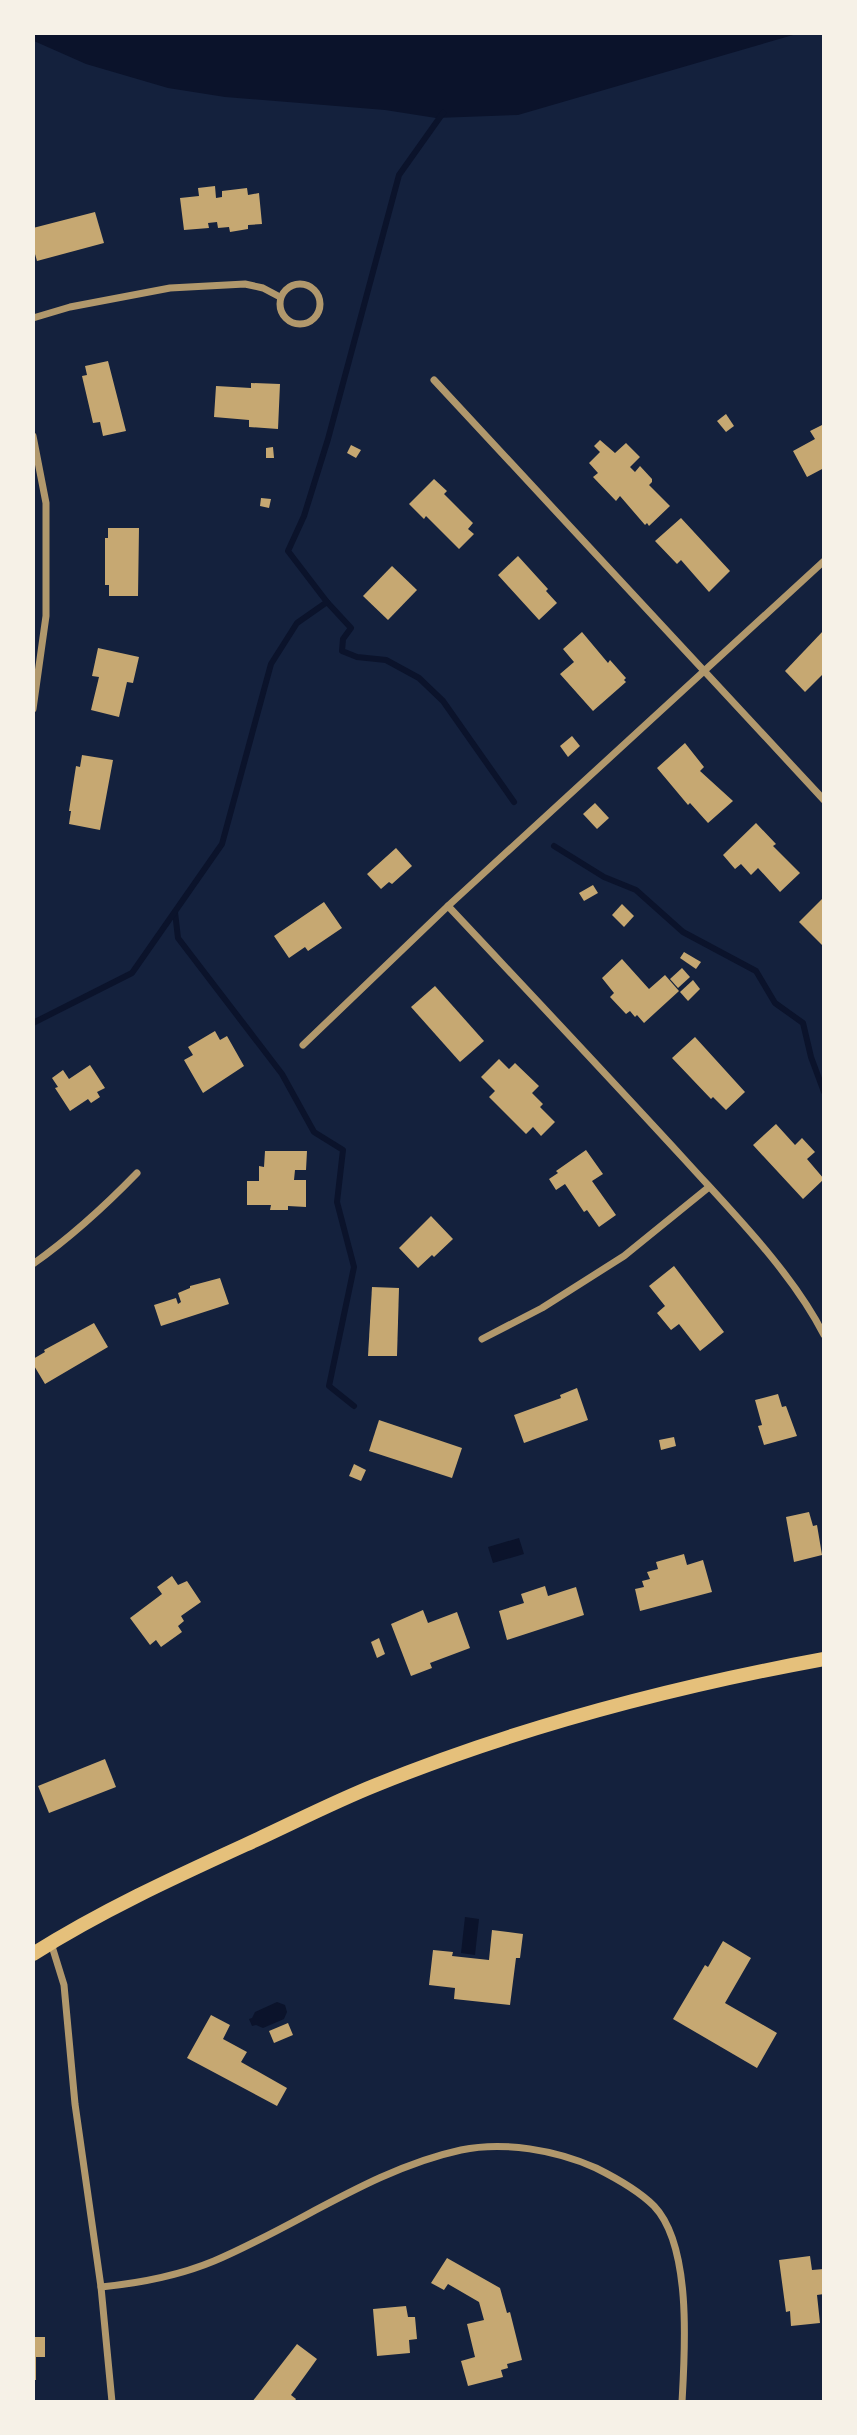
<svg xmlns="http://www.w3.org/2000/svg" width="857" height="2435" viewBox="0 0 857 2435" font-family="'IBM Plex Serif',serif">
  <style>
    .water { fill: #0b132b }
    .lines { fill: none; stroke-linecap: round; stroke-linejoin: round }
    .stream { stroke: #0b132b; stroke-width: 6 }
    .building { fill: #c6a872 }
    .minor { stroke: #b1986c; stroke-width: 7 }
    .secondary { stroke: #e5c07b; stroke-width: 14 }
  </style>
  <rect width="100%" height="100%" fill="#14213d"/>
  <g class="water">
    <polygon points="33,33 800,33 518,115 436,118 385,110 225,97 168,88 86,64 34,41"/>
    <polygon points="519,1538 524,1554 493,1563 488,1547"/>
    <polygon points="465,1917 479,1919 475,1955 461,1953"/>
    <polygon points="277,2002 285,2005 287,2012 284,2019 263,2028 256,2025 252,2026 249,2019 252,2018 255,2012"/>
  </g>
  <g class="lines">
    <g class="stream">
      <polyline points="327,602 351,628 343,639 342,651 357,657 386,660 419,678 443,701 514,802"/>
      <polyline points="554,846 604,877 636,890 683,932 756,971 775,1003 803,1023 811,1057 824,1092"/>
      <polyline points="175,912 178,938 282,1074 314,1132 343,1150 337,1202 354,1267 329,1386 354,1406"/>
      <polyline points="33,1023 132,973 222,844 271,664 297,623 327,602 288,551 304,516 328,439 399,175 443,113"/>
    </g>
  </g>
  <g class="building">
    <polygon points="215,186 216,198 222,197 222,191 247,188 248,195 259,193 262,224 248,225 248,229 230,232 229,227 218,228 217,222 208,223 209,228 184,230 180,198 199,196 198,188"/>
    <polygon points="95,212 104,243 37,261 33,247 33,228"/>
    <polygon points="108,361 126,431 103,436 100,422 93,423 82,376 87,375 85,366"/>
    <polygon points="251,383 280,384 278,429 249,427 249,420 214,417 216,386 251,388"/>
    <polygon points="726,414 734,426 726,432 717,421"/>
    <polygon points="824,424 824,468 807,477 793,451 815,439 810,431"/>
    <polygon points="600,440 615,453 626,443 640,457 630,467 635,472 640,466 652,479 652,482 649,485 670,506 649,526 647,523 645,525 620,496 616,501 593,477 598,473 589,463 600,452 594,446"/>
    <polygon points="351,445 361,450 356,458 347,453"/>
    <polygon points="273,447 274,458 266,458 266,448"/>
    <polygon points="434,479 447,491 444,494 473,523 468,529 474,534 459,549 426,516 424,519 409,504"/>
    <polygon points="261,498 271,499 269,508 260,506"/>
    <polygon points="681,518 730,571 709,592 681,560 677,564 655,541"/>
    <polygon points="108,528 139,528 138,596 109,596 109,585 105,585 105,538 108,538"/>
    <polygon points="518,556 548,589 546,591 557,603 539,620 498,575"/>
    <polygon points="392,566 417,590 388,620 363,596"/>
    <polygon points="824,630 824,673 805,692 785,671"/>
    <polygon points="582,632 608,663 610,660 626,678 624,680 626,682 593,711 560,674 574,662 563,649"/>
    <polygon points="98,648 139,657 133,683 127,682 119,717 91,710 99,677 92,676"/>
    <polygon points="572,736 580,746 568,757 560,746"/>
    <polygon points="685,743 704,767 700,771 733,801 708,823 690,803 688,805 657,768"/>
    <polygon points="82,755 113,760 100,830 69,824 71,811 69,811 76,766 80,767"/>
    <polygon points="595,803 609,818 597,829 583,814"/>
    <polygon points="756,823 776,844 773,846 800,873 780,892 758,868 751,875 741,864 735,869 723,855"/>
    <polygon points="396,848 412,866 392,884 389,882 381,889 367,874"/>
    <polygon points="593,885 598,893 584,901 579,893"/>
    <polygon points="822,899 824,901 824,947 799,922"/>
    <polygon points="324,902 342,928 308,951 305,947 289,958 274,936"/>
    <polygon points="622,904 634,916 624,927 612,915"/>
    <polygon points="684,952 701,962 696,969 680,958"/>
    <polygon points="622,959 649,989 665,975 679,991 644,1023 637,1015 635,1017 630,1011 626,1014 610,997 614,993 602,978"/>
    <polygon points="682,968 690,977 678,988 670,979"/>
    <polygon points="693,980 700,989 688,1001 680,992"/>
    <polygon points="435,986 484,1041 460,1062 411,1007"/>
    <polygon points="215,1031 220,1040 227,1036 244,1066 203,1093 184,1060 193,1055 188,1047"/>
    <polygon points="695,1037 745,1092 726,1110 713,1097 711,1099 672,1058"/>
    <polygon points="499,1059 509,1069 515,1063 539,1086 532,1093 543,1104 540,1107 555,1122 541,1136 533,1127 526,1134 489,1097 495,1091 481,1077"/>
    <polygon points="90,1065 105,1088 97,1092 100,1097 91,1103 88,1099 70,1111 55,1088 58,1087 52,1078 63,1070 69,1079"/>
    <polygon points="776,1124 795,1145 802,1138 815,1152 807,1159 824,1179 803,1199 753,1145"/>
    <polygon points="586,1150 603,1174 592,1181 616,1215 599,1227 587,1210 584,1212 565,1184 556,1190 549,1179 558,1173 556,1171"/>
    <polygon points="265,1151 307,1151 306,1170 295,1170 294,1180 306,1180 306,1207 288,1206 288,1210 270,1210 271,1205 247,1205 247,1181 259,1181 259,1166 264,1167"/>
    <polygon points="431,1216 453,1239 434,1257 432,1255 418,1268 399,1248"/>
    <polygon points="674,1266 724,1332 700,1351 679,1324 671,1330 657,1313 665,1306 649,1286"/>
    <polygon points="220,1278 229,1304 161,1326 154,1305 176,1298 178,1304 181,1302 178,1293 190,1288 190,1286"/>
    <polygon points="372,1287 399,1288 397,1356 368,1356"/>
    <polygon points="94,1323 108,1347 45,1384 33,1364 33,1359 45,1352 44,1350"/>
    <polygon points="577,1388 588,1420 524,1443 514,1415 561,1398 560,1395"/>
    <polygon points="778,1394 782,1407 786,1406 797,1436 764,1445 758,1426 762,1425 755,1400"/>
    <polygon points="379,1420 462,1448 452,1478 369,1451"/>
    <polygon points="674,1437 676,1446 661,1450 659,1440"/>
    <polygon points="354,1464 366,1470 361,1481 349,1476"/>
    <polygon points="809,1512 813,1526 817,1525 822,1555 794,1562 786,1517"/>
    <polygon points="684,1554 687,1565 703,1560 712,1592 640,1611 635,1589 644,1587 642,1581 650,1579 647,1572 658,1569 656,1562"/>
    <polygon points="172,1576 178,1585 187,1581 201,1602 181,1616 184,1621 178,1626 182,1632 161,1647 156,1640 150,1645 130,1618 162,1594 157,1587"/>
    <polygon points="545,1586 548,1596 576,1587 584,1615 507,1640 499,1611 524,1603 521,1594"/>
    <polygon points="423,1610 428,1623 457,1612 470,1648 430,1663 432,1668 411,1676 391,1624"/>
    <polygon points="379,1638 385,1654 377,1658 371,1642"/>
    <polygon points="105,1759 116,1787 49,1813 38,1786"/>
    <polygon points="492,1930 523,1934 520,1958 516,1958 510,2005 454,1999 455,1988 429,1985 433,1950 453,1952 452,1956 489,1960"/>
    <polygon points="723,1941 751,1958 725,2003 777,2033 757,2068 673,2019 705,1965 708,1967"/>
    <polygon points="211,2015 230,2025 223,2039 247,2052 241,2062 287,2088 277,2106 187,2058"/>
    <polygon points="288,2023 293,2035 274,2043 269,2031"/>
    <polygon points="810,2256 812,2270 824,2269 824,2294 817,2295 820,2323 791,2326 790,2311 786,2312 779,2260"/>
    <polygon points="447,2258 500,2288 507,2313 510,2312 522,2360 507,2364 508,2368 501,2370 503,2377 468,2386 461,2361 475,2357 467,2324 484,2320 479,2302 448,2284 444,2290 431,2283"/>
    <polygon points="406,2306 408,2317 415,2317 417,2339 409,2340 410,2353 377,2356 373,2309"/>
    <polygon points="33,2337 45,2337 45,2357 36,2357 36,2380 33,2380"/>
    <polygon points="297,2344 317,2359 291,2395 296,2399 294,2402 252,2402"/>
  </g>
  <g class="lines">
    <g class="minor">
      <circle cx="300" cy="304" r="20"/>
      <polyline points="33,318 70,307 170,288 245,284 263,288 280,297"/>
      <polyline points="434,380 824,800"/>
      <polyline points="33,436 46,503 46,616 33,709"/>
      <path d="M448 906C527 990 606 1074 685 1160 732 1212 792 1272 824 1335"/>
      <polyline points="303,1045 448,906 824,561"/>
      <path d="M33 1264C71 1237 105 1206 137 1173"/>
      <polyline points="482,1339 542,1308 624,1256 709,1187"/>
      <polyline points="51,1943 64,1985 75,2104 101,2287 112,2402"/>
      <path d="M101 2287C141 2283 178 2276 214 2261 297 2226 373 2169 461 2150 504 2141 556 2150 596 2168 616 2178 638 2190 654 2206 692 2246 685 2350 682 2402"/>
    </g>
    <path class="secondary" d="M33 1954C101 1911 173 1878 245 1845 289 1825 331 1803 376 1785 519 1727 672 1687 824 1659"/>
  </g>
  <rect width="857" height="2435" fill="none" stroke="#f6f1e7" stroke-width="70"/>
</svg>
